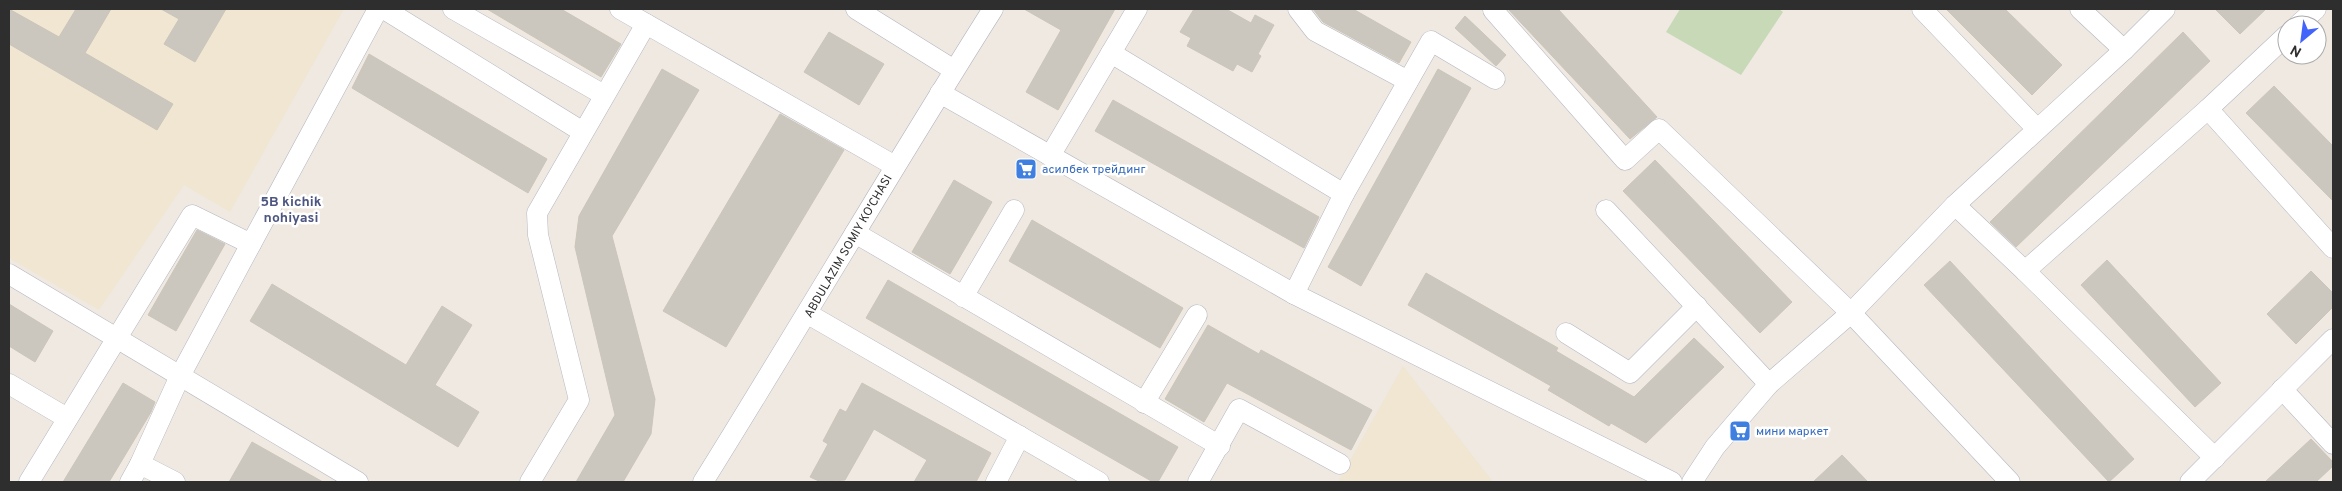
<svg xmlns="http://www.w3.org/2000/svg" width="2342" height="491" viewBox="0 0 2342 491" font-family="Overpass,sans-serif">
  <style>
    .education { fill: #f0e6d1 }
    .cemetery { fill: #c8d9b8 }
    .building { fill: #cbc7bf; stroke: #cbc5ba }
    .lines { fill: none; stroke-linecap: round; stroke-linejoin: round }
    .minor-casing { stroke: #b4b7c1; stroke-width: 21 }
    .minor { stroke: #fff; stroke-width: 20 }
    .labels { text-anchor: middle; stroke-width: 5; stroke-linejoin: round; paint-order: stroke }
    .shop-label { font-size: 12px; fill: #366cbe; stroke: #fff; text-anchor: start }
    .street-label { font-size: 12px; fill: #2e2e2e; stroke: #fff }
    .neighbourhood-label { font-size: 14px; font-weight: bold; fill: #4d5680; stroke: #fff }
  </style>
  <rect width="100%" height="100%" fill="#efe9e1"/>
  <g class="education">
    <polygon points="9,9 344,9 230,212 184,185 99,310 9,258"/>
    <polygon points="1403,366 1493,482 1338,482"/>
  </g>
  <polygon class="cemetery" points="1680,9 1779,9 1783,12 1741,75 1666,32"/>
  <g class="building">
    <polygon points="9,9 59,37 76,9 111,9 85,53 173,104 157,130 9,44"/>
    <polygon points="161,9 226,9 195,62 164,44 179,19"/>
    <polygon points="487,9 561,9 621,44 601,77"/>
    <polygon points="1024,9 1115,9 1058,110 1026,92 1061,30"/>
    <polygon points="1194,9 1226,9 1251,23 1255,15 1274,25 1258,54 1261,56 1252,72 1237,64 1233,71 1187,46 1191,38 1180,32"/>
    <polygon points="1313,9 1353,9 1411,42 1399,63 1323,22"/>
    <polygon points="1508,9 1558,9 1657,117 1630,139"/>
    <polygon points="1946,9 2005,9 2062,65 2032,95"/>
    <polygon points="2215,9 2266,9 2240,34"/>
    <polygon points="1465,16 1506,55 1496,66 1455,28"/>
    <polygon points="829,32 884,64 859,105 804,72"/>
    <polygon points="2183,32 2210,61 2016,247 1990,222"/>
    <polygon points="369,54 547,159 528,193 352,88"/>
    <polygon points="662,69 699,90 612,236 655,399 651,434 623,482 576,482 615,415 575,247 579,216"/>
    <polygon points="1438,69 1471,88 1361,286 1328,267"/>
    <polygon points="2274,86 2333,146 2333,201 2246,113"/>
    <polygon points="1113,100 1319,217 1304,248 1095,131"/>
    <polygon points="780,114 844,150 726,347 663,311"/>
    <polygon points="1655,160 1792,302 1760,333 1623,191"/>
    <polygon points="954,180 992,202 950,274 912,252"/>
    <polygon points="1032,220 1183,308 1160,348 1009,261"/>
    <polygon points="197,230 225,244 176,331 148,315"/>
    <polygon points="2107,260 2221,383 2195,407 2081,285"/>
    <polygon points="1950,261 2134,459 2109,482 1924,285"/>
    <polygon points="2311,271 2333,293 2333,307 2296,344 2267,314"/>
    <polygon points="1426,273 1558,348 1556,351 1634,397 1694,338 1724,367 1646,443 1611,423 1609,426 1548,390 1551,386 1408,305"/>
    <polygon points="888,280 1178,447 1158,482 1153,482 866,318"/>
    <polygon points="272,284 406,365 442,306 472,325 435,385 479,412 458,447 250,321"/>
    <polygon points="9,304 53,331 35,362 9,346"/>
    <polygon points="1208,325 1259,354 1261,350 1372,410 1351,450 1227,383 1204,422 1165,399"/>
    <polygon points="123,383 155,402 151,412 109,482 63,482"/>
    <polygon points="862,383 991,453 976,482 914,482 927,460 874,429 845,480 821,482 810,477 828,444 823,441 840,409 846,412"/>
    <polygon points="2311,439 2333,462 2333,466 2316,482 2265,482"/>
    <polygon points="252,442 323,482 229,482"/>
    <polygon points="1842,455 1868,482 1813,482"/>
  </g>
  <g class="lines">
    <g class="minor-casing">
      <g id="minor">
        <polyline points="384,9 583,132"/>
        <polyline points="453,9 604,95"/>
        <polyline points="620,9 895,166"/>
        <polyline points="856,9 954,70"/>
        <polyline points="1298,9 1315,31 1408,81"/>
        <polyline points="1922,9 2036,128"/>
        <polyline points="2080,9 2124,50"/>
        <polyline points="1493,10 1625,160 1659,129 1851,313 2010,482"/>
        <polyline points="2298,25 2316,9"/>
        <polyline points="1111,53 1344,194 1294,294"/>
        <polyline points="940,93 1294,294 1672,482"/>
        <polyline points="2208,109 2287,35"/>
        <polyline points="1050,156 1137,9"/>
        <polyline points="1344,194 1431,41 1495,79"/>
        <polyline points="1955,205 2025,271 2208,109 2333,248"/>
        <polyline points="1606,210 1769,384"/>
        <polyline points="855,233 1220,446"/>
        <polyline points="2025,271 2215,458"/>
        <polyline points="9,274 358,482"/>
        <polyline points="963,297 1014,210"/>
        <polyline points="808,314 1099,482"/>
        <polyline points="1566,333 1630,373 1697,306"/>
        <polyline points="9,384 67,418"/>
        <polyline points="2282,389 2333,444"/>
        <polyline points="1144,403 1197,315"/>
        <polyline points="140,464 175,482"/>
        <polyline points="29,482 192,215 251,244 378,9"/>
        <polyline points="130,482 140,464 180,376 251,244"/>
        <polyline points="530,482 579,400 538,235 537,213 646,24"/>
        <path d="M703 482C801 325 894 165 993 9"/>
        <polyline points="996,482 1020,436"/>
        <polyline points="1198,482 1239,409 1340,464"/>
        <polyline points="1692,482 1715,447 1769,384 1851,313 1955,205 2124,50 2165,9"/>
        <polyline points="2190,482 2333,339"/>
      </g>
    </g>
    <use href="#minor" class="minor"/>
  </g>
  <defs>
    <g id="supermarket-square" transform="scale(1.125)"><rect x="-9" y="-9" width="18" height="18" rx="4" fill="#3f7fe0" stroke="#fff"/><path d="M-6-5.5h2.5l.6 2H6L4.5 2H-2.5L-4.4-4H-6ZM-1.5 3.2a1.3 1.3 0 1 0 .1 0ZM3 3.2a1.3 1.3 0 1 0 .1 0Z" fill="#fff"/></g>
  </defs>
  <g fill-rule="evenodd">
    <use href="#supermarket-square" x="1026" y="169"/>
    <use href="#supermarket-square" x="1740" y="431"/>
  </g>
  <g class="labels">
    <g class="shop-label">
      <text x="1042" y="173">асилбек трейдинг</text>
      <text x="1756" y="435">мини маркет</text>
    </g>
    <g class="street-label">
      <text transform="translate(848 246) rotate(-60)" y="4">ABDULAZIM SOMIY KO'CHASI</text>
    </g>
    <g class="neighbourhood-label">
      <text x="291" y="206">5B kichik<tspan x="291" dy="16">nohiyasi</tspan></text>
    </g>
  </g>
  <rect width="2342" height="491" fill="none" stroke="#2e2e2e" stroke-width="20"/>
  <g transform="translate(2302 40) rotate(209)"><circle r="24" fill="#ffffff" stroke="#ababab"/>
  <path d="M0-4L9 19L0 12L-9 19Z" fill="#4264fb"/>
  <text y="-8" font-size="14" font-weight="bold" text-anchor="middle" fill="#2e2e2e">N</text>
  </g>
</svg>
